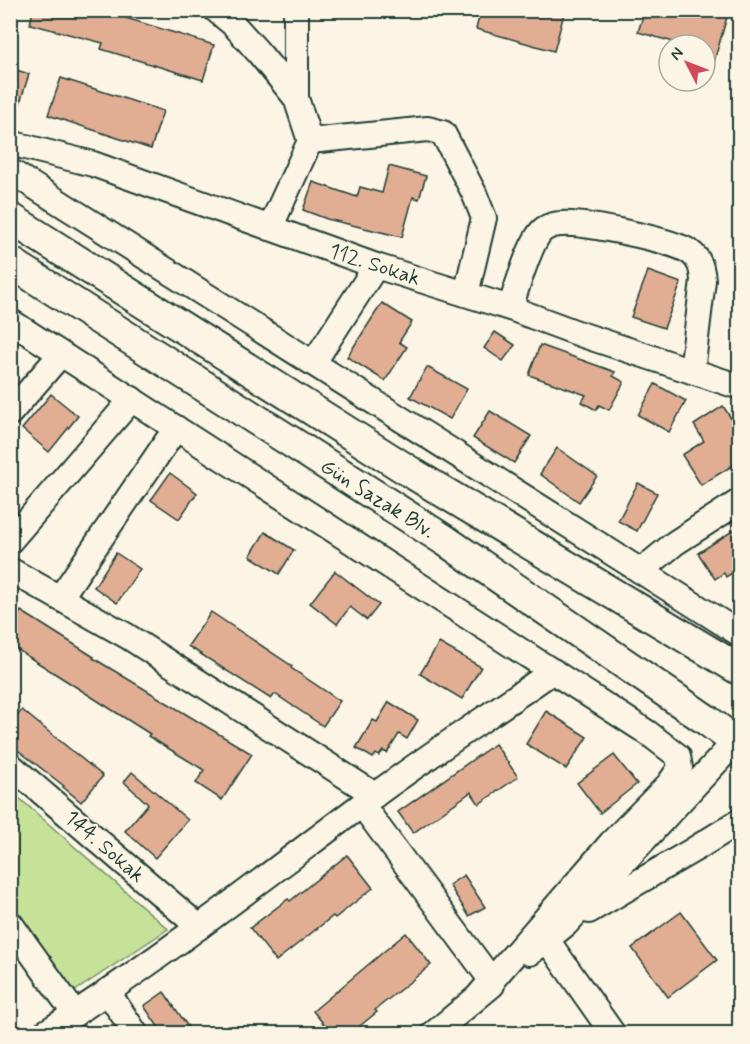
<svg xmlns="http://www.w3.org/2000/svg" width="750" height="1044" viewBox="0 0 750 1044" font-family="Mynerve,sans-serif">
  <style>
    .green { fill: #c6e299; stroke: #729066; stroke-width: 1.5 }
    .building { fill: #e1ae94; stroke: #1f3d34; stroke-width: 1.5 }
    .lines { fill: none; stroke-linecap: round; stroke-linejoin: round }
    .minor-casing { stroke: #1f3d34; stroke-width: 28 }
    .major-casing { stroke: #1f3d34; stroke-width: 34 }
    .minor { stroke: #fcf5e5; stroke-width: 24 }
    .major { stroke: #fcf5e5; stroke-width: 30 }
    .labels { text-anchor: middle; stroke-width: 4.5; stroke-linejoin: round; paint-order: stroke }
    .street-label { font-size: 21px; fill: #1f3d34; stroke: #fcf5e5 }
  </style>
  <rect width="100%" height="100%" fill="#fcf5e5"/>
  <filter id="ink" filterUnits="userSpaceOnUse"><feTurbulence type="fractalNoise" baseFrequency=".0167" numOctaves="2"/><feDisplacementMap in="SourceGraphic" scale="12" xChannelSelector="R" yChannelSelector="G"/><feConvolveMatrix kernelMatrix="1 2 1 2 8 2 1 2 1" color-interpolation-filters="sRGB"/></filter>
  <g filter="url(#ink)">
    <polygon class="green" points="10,790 168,929 72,993 11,907"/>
    <g class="building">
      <polygon points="33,10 100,10 214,45 203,80 101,49 103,43 30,24"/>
      <polygon points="481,10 565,10 554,51 476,29"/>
      <polygon points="645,10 729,10 709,79 705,79 705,45 684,45 638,32"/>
      <polygon points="10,68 29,74 14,122 10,121"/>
      <polygon points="61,78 163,111 151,149 48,115"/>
      <polygon points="389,166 426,176 419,199 413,197 402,237 327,219 303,210 313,182 357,197 360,187 382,193"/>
      <polygon points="648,271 681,283 664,328 631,317"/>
      <polygon points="382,303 412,322 399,342 407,347 385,381 347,357"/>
      <polygon points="495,332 515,345 503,361 484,348"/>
      <polygon points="540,345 615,372 613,376 624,382 609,410 599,405 596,410 582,402 586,395 529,375"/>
      <polygon points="427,367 467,389 450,419 410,397"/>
      <polygon points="655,384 686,401 669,432 638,415"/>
      <polygon points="51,394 78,416 49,452 22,429"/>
      <polygon points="723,406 740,432 740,461 701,485 682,455 704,441 694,425"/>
      <polygon points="490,411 531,436 514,463 473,438"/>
      <polygon points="557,448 597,476 579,502 540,474"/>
      <polygon points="170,473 197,493 179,519 151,500"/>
      <polygon points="638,483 657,493 637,531 618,521"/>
      <polygon points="740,526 740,568 726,577 724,573 715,579 698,553"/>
      <polygon points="265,532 294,550 279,574 250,556"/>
      <polygon points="116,553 140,569 117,603 94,587"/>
      <polygon points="335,571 379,605 367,620 350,607 337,624 310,603"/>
      <polygon points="21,611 94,657 93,658 252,754 222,800 196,783 204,770 148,736 150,734 10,645 10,628"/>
      <polygon points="211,612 292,666 291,668 340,701 323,726 275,694 271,699 188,646"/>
      <polygon points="439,643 481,667 462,699 420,674"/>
      <polygon points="389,702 418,720 407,739 399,734 387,753 383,751 379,756 376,754 373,758 356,748 373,720 377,722"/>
      <polygon points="22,710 103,776 81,802 63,787 64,786 10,744 10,724"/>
      <polygon points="546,711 587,737 566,769 526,744"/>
      <polygon points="495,744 518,777 479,804 471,792 413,833 398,812"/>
      <polygon points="614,755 637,784 600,813 577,783"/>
      <polygon points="132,772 188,820 155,858 125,831 148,804 124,782"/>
      <polygon points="347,855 373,888 335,918 333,916 276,961 250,928 288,899 290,901"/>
      <polygon points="464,875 485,907 469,916 449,885"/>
      <polygon points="681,912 717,960 668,997 632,948"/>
      <polygon points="406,933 431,965 375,1010 377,1012 350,1034 332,1034 313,1011"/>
      <polygon points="164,992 193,1034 163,1034 144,1006"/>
    </g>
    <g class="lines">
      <g class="minor-casing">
        <g id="minor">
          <polyline points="216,10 234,25 259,53 296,98 310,141 270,228"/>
          <polyline points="296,10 296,98"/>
          <polyline points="310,141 428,129 443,133 474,193 484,218 466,294"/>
          <polyline points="10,143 93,164 376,266 510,308 580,334 740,387"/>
          <polyline points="10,171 740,634"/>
          <path d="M510 308C516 291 531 238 544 229 549 226 556 224 561 224 583 222 673 240 690 252 700 259 702 269 703 280L692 371"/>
          <polyline points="10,321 648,733 678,756 680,768 669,784 611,843 480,994"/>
          <polyline points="314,362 376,266"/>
          <polyline points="10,413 61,354"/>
          <polyline points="10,541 132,399"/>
          <polyline points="10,570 127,636 375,795"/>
          <polyline points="641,571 675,543 740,501"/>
          <polyline points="60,598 176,428"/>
          <polyline points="10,765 199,927"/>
          <polyline points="362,805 492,981"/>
          <polyline points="589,911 695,849 740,821"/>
          <polyline points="10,923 75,1014"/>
          <polyline points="547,940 613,1034"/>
          <polyline points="530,953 566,924 735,742"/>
          <polyline points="107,991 136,1034"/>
          <path d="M43 1034C153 965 256 884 360 806 423 759 489 716 553 671"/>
          <polyline points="433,1034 492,985"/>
        </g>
      </g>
      <g class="major-casing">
        <g id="major">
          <polyline points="10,218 412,473 740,670"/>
          <polyline points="10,262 446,541 708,721 740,745"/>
        </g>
      </g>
      <use href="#minor" class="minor"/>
      <use href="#major" class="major"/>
    </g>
  </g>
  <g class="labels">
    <g class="street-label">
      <text transform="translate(375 264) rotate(18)" y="7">112. Sokak</text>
      <text transform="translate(378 498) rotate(32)" y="7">Gün Sazak Blv.</text>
      <text transform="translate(105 846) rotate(41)" y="7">144. Sokak</text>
    </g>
  </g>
  <rect width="750" height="1044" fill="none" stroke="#fcf5e5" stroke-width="36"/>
  <rect x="18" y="18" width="714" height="1008" fill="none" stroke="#1f3d34" stroke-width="2" filter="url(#ink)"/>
  <g transform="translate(687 63) rotate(312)"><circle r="28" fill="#fcf5e5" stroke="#a4ab9e" stroke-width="1.5"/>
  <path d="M0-4.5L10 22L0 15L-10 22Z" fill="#d1495b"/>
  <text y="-9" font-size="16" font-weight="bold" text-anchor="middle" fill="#1f3d34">N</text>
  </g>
</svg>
